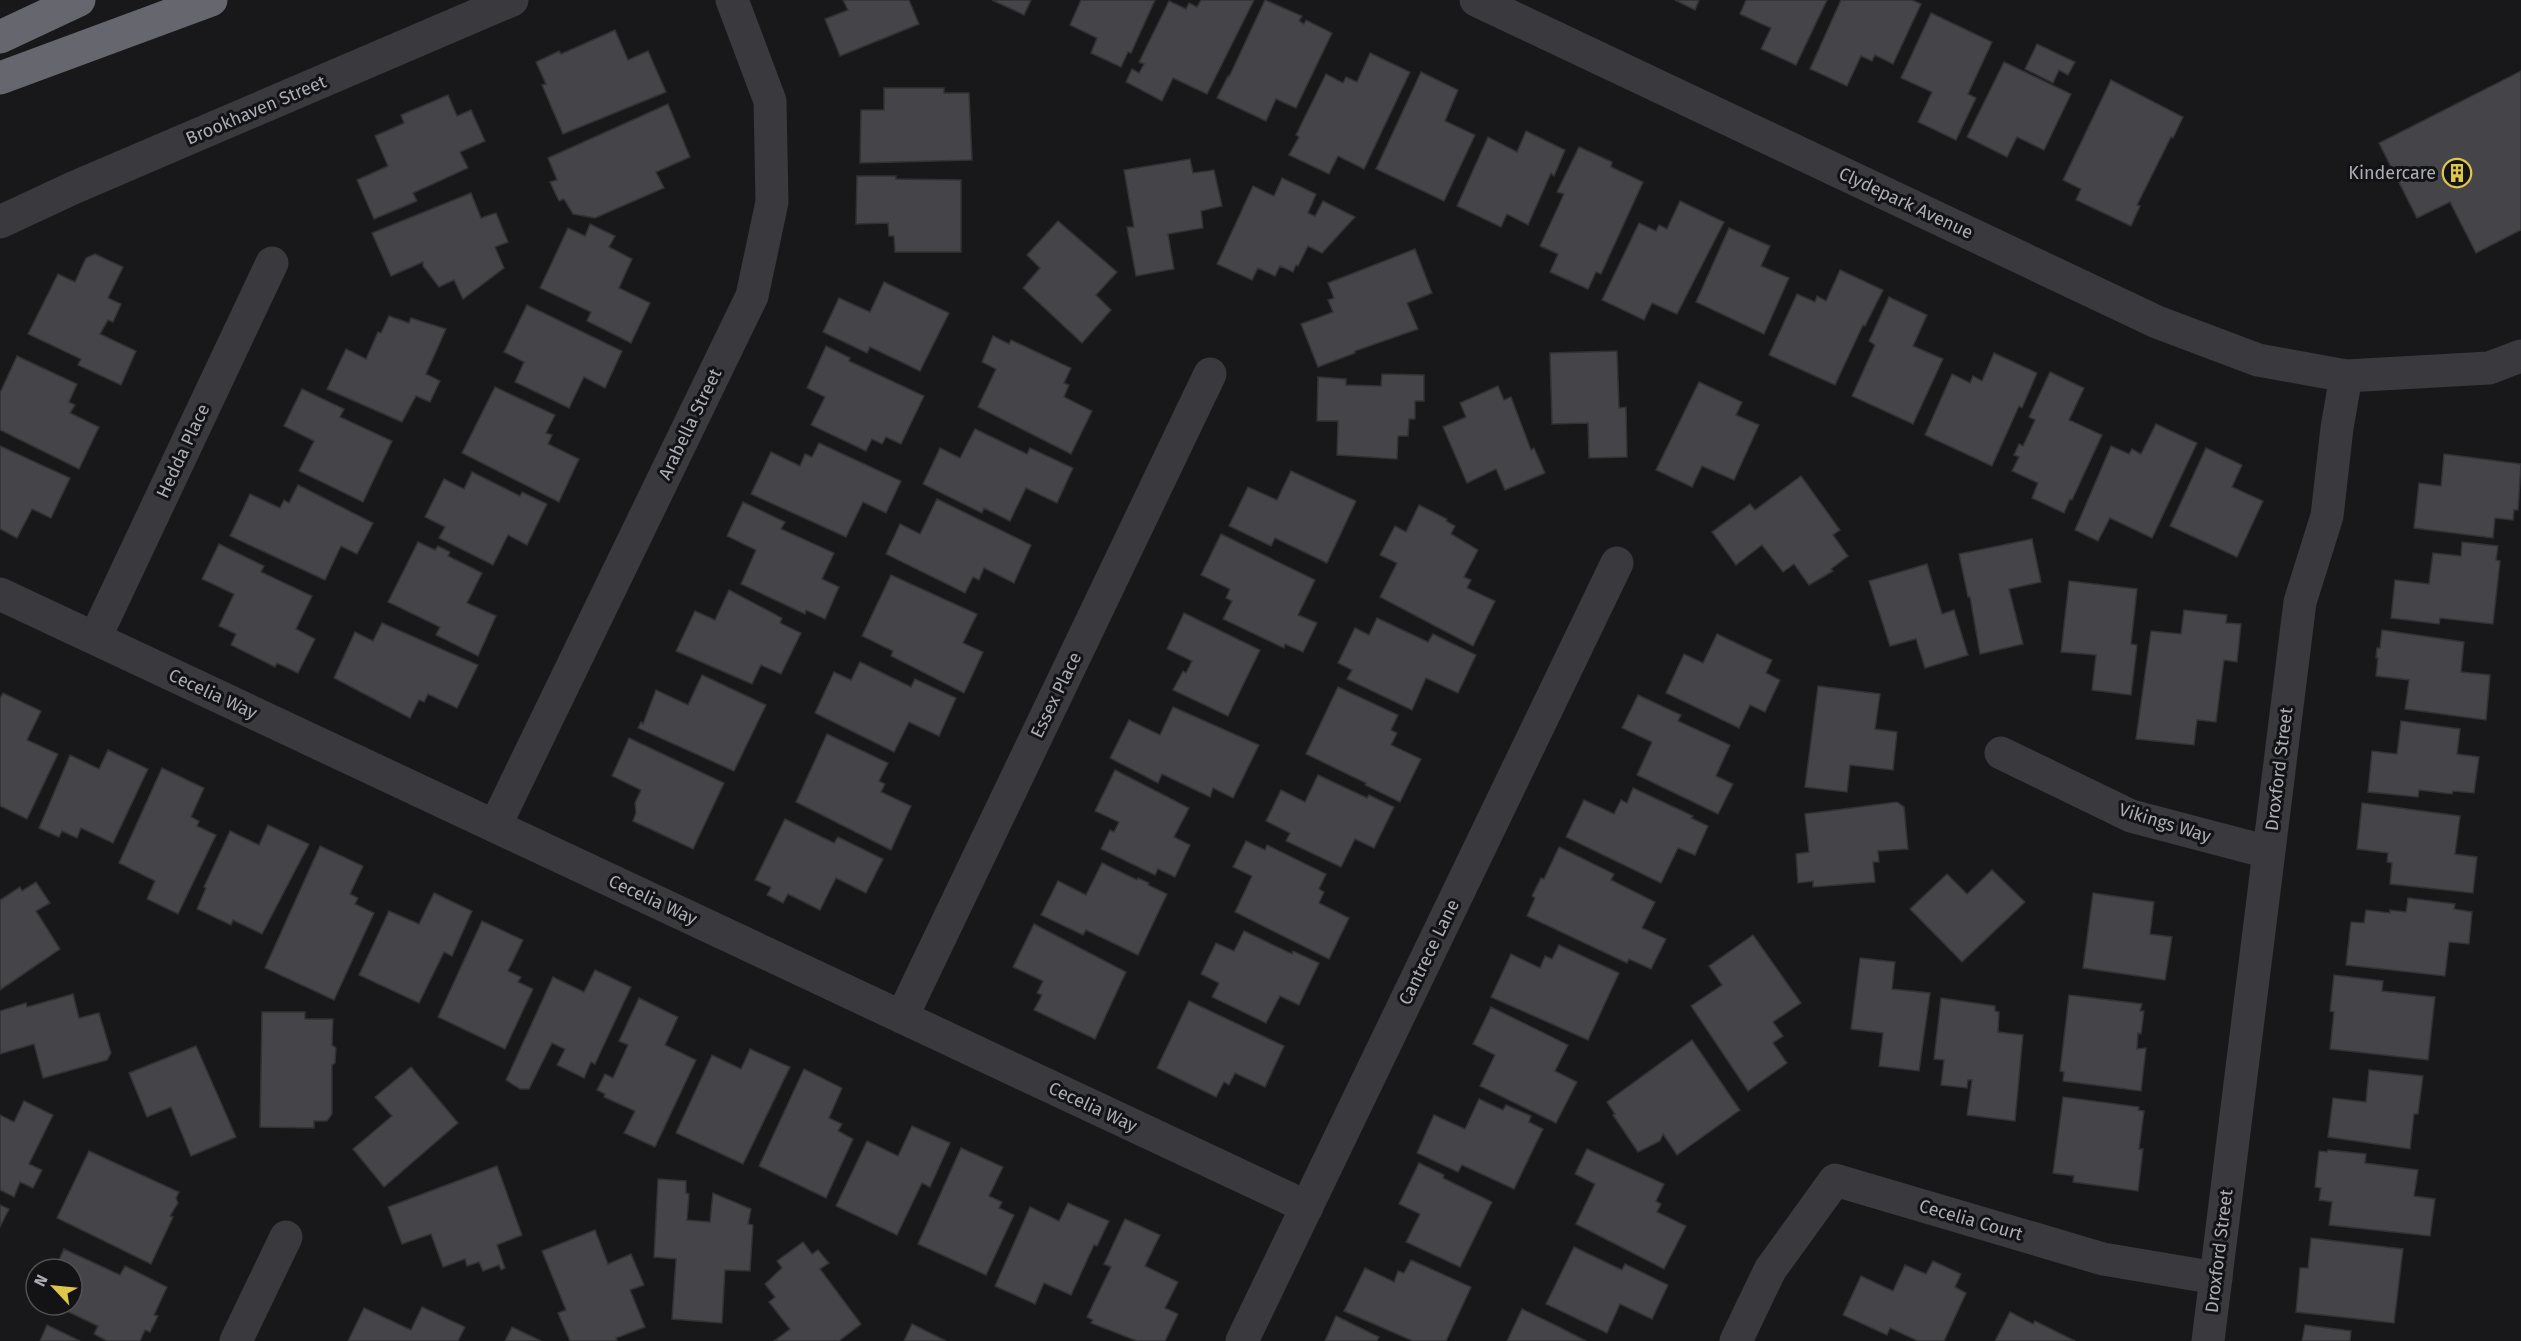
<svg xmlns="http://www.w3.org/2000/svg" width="2521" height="1341" viewBox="0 0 2521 1341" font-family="'Fira Sans',sans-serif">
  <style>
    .building { fill: #454549; stroke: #323235; stroke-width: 1.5 }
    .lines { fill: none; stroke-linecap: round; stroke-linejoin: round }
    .minor { stroke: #39393e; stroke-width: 33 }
    .motorway { stroke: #65666e; stroke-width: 33 }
    .labels { text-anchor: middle; stroke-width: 6; stroke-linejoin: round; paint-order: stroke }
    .street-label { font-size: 18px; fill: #abadb7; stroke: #131214 }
    .poi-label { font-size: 18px; fill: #abadb7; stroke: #131214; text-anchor: end }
  </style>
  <rect width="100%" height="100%" fill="#181719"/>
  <g class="building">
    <polygon points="843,0 909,0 919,24 840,56 825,19 848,10"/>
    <polygon points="992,0 1031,0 1024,15"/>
    <polygon points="1081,0 1155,0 1131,53 1128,52 1121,67 1091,53 1097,38 1070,25"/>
    <polygon points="1201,0 1254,0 1207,94 1173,78 1162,101 1126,82 1132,69 1139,73 1144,64 1139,62 1169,1 1186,9 1189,3 1197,7"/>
    <polygon points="1265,0 1302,16 1299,21 1304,24 1306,20 1332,33 1296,108 1276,99 1266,121 1217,98 1228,76 1229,77"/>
    <polygon points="1675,0 1699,0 1695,10"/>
    <polygon points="1746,0 1827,0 1796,65 1761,49 1771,28 1740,14"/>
    <polygon points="1841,0 1912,0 1921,4 1893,64 1875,55 1872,61 1861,56 1847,86 1810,69"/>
    <polygon points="1931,13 1992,42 1968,94 1976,98 1956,140 1918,122 1932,92 1901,78"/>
    <polygon points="615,30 628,60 648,51 666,92 563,134 542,85 546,84 536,62 559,51 561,54"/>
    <polygon points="2037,44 2075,62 2068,75 2059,70 2053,83 2025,69"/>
    <polygon points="1370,53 1410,72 1364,169 1338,156 1329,174 1289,155 1299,137 1296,135 1326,74 1343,83 1346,77 1357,82"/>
    <polygon points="2004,62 2071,94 2044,150 2017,137 2007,157 1967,137"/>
    <polygon points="2521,71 2521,230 2476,253 2450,202 2417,218 2379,143"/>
    <polygon points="1421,72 1458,90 1445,121 1475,135 1444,201 1376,169"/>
    <polygon points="2111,80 2183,117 2173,138 2171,137 2137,205 2140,206 2131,226 2076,200 2081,189 2063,180"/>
    <polygon points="884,88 944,88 944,93 969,93 972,160 860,163 861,110 884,110"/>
    <polygon points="448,95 457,116 471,110 485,141 460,152 468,168 413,193 417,201 374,219 357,180 388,166 375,136 404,123 401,115"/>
    <polygon points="668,104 690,157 656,172 664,188 595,218 573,214 564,199 559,201 550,182 557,180 548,158"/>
    <polygon points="1526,131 1565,150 1554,176 1551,173 1528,225 1507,214 1501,227 1457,206 1488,137 1517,152"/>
    <polygon points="1579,147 1612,162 1611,167 1643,182 1601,274 1596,272 1588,289 1550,272 1558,254 1540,246 1564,194 1557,192"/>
    <polygon points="1190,159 1193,173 1214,170 1222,206 1201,211 1203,228 1168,234 1174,269 1136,276 1127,227 1134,227 1124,170"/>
    <polygon points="857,176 896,176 896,179 961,180 961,252 895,252 894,236 889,236 888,223 856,224"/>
    <polygon points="1282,178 1316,194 1308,213 1315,216 1323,201 1355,217 1322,253 1308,246 1298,266 1296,265 1293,272 1280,266 1275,276 1258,268 1252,280 1217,264 1253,186 1274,196"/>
    <polygon points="471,193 481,218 496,213 508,242 495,247 504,268 463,299 454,280 439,287 423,266 423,262 391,276 372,233"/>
    <polygon points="1680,201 1724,222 1677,314 1652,303 1644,320 1602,300 1639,223 1656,231 1659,225 1667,229"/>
    <polygon points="1058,221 1117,272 1096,295 1111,310 1082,343 1023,288 1040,268 1027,255"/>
    <polygon points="590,224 615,236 609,247 632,259 619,288 650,303 631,343 587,321 591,312 540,288 568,228 585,236"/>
    <polygon points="1729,228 1770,246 1761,266 1789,278 1764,334 1696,302"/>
    <polygon points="1415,249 1432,293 1407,303 1418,329 1355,351 1355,353 1318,367 1301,324 1333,312 1328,300 1334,298 1328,283"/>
    <polygon points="95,254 123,267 108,298 121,304 113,322 108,320 100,334 136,351 121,385 78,365 81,359 28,334 58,274 75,282 86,258"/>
    <polygon points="1840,270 1883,290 1865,326 1863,325 1835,385 1769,355 1797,294 1815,302 1817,296 1826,301"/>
    <polygon points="884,282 949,313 920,371 870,347 867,353 823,332 839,298 870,312"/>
    <polygon points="1889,297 1927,315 1913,346 1943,359 1913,424 1852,396 1875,345 1869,341"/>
    <polygon points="527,305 622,351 605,388 584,377 569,408 515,382 524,362 504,352"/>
    <polygon points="389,316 409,323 411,318 446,329 426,374 440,381 430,402 416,396 402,422 327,389 346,349 366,359 378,332 381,333"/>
    <polygon points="993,336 1009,344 1011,340 1071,368 1064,383 1069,385 1064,397 1092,411 1071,454 978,407 996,369 982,362"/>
    <polygon points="826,346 850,358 849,361 924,396 901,444 886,437 882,444 872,439 866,451 811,425 825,397 807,388"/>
    <polygon points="1617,351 1619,408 1626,407 1627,457 1589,458 1588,423 1552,424 1550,353"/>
    <polygon points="1994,353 2037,373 2022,408 2019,406 1992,466 1925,435 1952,374 1970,383 1973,376 1982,381"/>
    <polygon points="17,356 77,384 69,402 75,405 70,413 99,427 79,469 0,430 0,393"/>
    <polygon points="2050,372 2084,388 2069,420 2102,435 2072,500 2070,499 2064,513 2032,498 2038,483 2012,471 2019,457 2014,455 2019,444 2023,446 2035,420 2029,417"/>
    <polygon points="1382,374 1424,375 1424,401 1415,401 1415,419 1409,419 1408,436 1398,436 1397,459 1337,455 1338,421 1317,421 1318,377 1346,379 1346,385 1381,386"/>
    <polygon points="1699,382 1742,402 1736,415 1759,425 1734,480 1702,466 1692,487 1656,470"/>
    <polygon points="1498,386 1504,400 1511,397 1531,450 1534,448 1545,473 1505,490 1496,469 1467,483 1443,427 1466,417 1460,403"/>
    <polygon points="495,387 555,415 546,433 552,435 548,444 579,459 559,502 462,453"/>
    <polygon points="302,389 344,409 340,417 392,441 363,502 299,471 314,441 284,426"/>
    <polygon points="2156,424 2197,443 2152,538 2110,518 2098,541 2075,530 2111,446 2129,454 2132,449 2141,454"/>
    <polygon points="975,429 1027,454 1030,448 1073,468 1057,503 1026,488 1010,521 984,508 982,513 923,484 940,448 960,458"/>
    <polygon points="819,443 901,481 886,513 863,502 846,537 751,494 771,452 800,466 805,454 812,457"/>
    <polygon points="0,446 70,478 51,518 32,509 17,538 0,529"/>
    <polygon points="2206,448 2242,465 2232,487 2263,501 2237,557 2170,526"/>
    <polygon points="2444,454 2521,464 2518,510 2514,510 2513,520 2495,518 2493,538 2414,528 2419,483 2441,486"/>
    <polygon points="1291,471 1356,501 1327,563 1275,538 1271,546 1229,526 1248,487 1277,500"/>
    <polygon points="472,472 520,496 522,492 547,504 527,545 508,535 493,565 439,538 445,527 425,517 444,479 464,489"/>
    <polygon points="1801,476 1840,530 1833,535 1848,556 1831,569 1833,571 1809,585 1794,564 1783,572 1762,545 1736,565 1712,532 1750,504 1755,510"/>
    <polygon points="298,485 373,523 357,554 341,546 325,580 230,536 250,494 280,508 284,500 289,503"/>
    <polygon points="937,499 1031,545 1014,583 984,568 979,580 973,577 965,593 886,554 900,524 920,534"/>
    <polygon points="743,502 785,522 781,529 834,553 822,579 839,587 825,619 806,610 805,614 741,584 756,550 727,536"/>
    <polygon points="1419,505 1447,519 1446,521 1455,526 1451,534 1478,550 1464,577 1471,580 1467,588 1495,601 1473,646 1380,597 1397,563 1380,555 1395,526 1406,532"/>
    <polygon points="1221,534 1315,580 1298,615 1317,623 1303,652 1285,644 1284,648 1223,619 1232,601 1226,598 1230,589 1201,575"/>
    <polygon points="2032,539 2041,582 2009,589 2023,644 1980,654 1970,597 1968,597 1959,554"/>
    <polygon points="418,542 435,550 438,546 450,552 448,556 482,573 467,603 496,616 478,656 436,635 440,627 388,602"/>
    <polygon points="2462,542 2498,546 2496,560 2500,561 2493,624 2440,618 2439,624 2391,618 2395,580 2429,584 2433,553 2461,556"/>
    <polygon points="219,544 264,566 261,572 312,596 296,629 315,639 298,673 277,663 275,667 231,645 236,634 219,626 234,594 202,579"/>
    <polygon points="1927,564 1942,614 1954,610 1968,655 1925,668 1916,639 1890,646 1869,581"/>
    <polygon points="891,575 977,614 963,643 983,652 964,693 891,656 893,651 862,636"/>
    <polygon points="2069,581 2137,589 2131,644 2137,645 2131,695 2092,690 2096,655 2061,652"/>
    <polygon points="729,590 782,618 780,623 801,633 781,674 761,665 752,684 676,651 695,611 715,620"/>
    <polygon points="2184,610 2227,615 2226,623 2241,624 2237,662 2224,660 2216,722 2197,720 2194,745 2136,739 2151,631 2181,634"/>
    <polygon points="1184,613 1260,650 1228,716 1173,690 1183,671 1186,673 1192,661 1167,649"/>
    <polygon points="1377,618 1428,642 1433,634 1476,655 1458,693 1426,678 1412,710 1347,679 1352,670 1338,663 1355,628 1369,635"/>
    <polygon points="382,623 478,665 457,708 428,694 424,702 419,700 410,718 334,678 355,632 373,641"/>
    <polygon points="2382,630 2464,642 2461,672 2490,675 2486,720 2405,709 2409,680 2376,676 2378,658 2376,658 2377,648 2380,648"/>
    <polygon points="1717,634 1772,660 1766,673 1780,680 1765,712 1750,705 1739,728 1666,693 1684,654 1703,663"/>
    <polygon points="860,662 911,687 915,679 956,698 939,736 909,722 894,752 815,713 834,672 851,680"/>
    <polygon points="702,675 766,705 734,771 638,728 641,722 643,724 656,690 688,705"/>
    <polygon points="1818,686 1880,694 1875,729 1897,732 1893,770 1850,765 1847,792 1805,787"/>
    <polygon points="1338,687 1398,715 1391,730 1397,733 1391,745 1421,759 1400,802 1365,785 1366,783 1306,754"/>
    <polygon points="3,693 41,711 27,740 58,754 27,819 0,806 0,698"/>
    <polygon points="1638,695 1681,715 1678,721 1730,745 1716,776 1733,784 1718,814 1637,775 1652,742 1622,728"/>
    <polygon points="1173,707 1259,745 1233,798 1213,788 1210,797 1162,774 1158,783 1110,758 1129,720 1160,735"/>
    <polygon points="2401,721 2460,729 2457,754 2479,757 2474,793 2453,791 2452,794 2419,790 2418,797 2368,792 2372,751 2397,754"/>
    <polygon points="827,734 888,763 879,781 885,784 881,792 911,806 891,850 796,802"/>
    <polygon points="629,738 724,783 693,849 633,821 636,813 635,803 641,790 612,776"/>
    <polygon points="108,750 148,769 113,843 81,828 77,838 62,831 59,837 39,828 70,755 99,769"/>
    <polygon points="162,768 204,788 191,817 199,821 197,826 216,835 178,914 147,899 155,881 119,863"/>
    <polygon points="1115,770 1189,808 1174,837 1190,845 1175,877 1158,869 1155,875 1101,849 1110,830 1114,832 1119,822 1095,811"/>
    <polygon points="1318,775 1367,798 1369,795 1394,807 1374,848 1355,839 1341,867 1286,841 1290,833 1266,821 1281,790 1305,802"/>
    <polygon points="1633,788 1693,816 1691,818 1708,826 1695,855 1678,848 1661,883 1566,837 1584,800 1614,814 1621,800 1627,803"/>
    <polygon points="1897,802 1904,807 1908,849 1878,851 1879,862 1873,862 1875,882 1813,887 1813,881 1798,883 1796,854 1809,852 1805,814"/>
    <polygon points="2362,803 2460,816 2455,854 2477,857 2473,893 2390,884 2392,863 2387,862 2388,853 2357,849"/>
    <polygon points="785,819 834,843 838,837 883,859 866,893 836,878 820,910 788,894 783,903 767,895 771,887 755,880"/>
    <polygon points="268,825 309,844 262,934 233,920 231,925 197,909 206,888 204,887 230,831 259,845"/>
    <polygon points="1246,841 1265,850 1267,845 1326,874 1319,889 1324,892 1319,903 1349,918 1329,959 1235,912 1252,876 1233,867"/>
    <polygon points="320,846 363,866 350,894 358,898 355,904 374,913 334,1000 265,968"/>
    <polygon points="1559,847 1614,874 1611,880 1655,902 1642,928 1666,939 1651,969 1629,959 1627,963 1527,916 1535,898 1532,896 1541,878 1544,879"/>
    <polygon points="1102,863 1137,880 1138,878 1149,883 1148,885 1167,894 1138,955 1086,930 1083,935 1041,915 1058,881 1086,895"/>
    <polygon points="1992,870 2025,902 1962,962 1910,909 1947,874 1967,894"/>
    <polygon points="36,882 50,903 36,911 60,949 0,990 0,900 20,887 22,891"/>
    <polygon points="434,893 472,911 452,956 444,952 419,1003 359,975 389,911 419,924"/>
    <polygon points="2093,893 2154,902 2150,934 2172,937 2165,980 2083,968"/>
    <polygon points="2408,898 2455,904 2454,909 2472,912 2469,944 2449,942 2445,976 2346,965 2351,922 2364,923 2366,910 2390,913 2390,910 2406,912"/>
    <polygon points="482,921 523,940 508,971 521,977 518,982 533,989 505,1049 438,1017"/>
    <polygon points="1034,924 1126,972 1095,1039 1034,1010 1042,995 1037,993 1043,981 1013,967"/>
    <polygon points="1244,931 1292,954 1293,951 1319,963 1299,1005 1280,996 1266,1023 1212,997 1219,983 1201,974 1216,943 1234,951"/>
    <polygon points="1753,935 1801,1003 1773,1022 1783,1036 1773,1043 1787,1063 1748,1091 1691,1006 1722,985 1709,966"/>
    <polygon points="1559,945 1619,973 1588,1040 1491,997 1511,954 1540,968 1545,956 1552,959"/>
    <polygon points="1860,958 1895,962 1892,989 1930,993 1919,1071 1879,1066 1883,1033 1851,1029"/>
    <polygon points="595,970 631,987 595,1064 591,1062 584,1078 557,1065 565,1049 552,1043 529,1089 520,1089 506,1080 553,977 584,992"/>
    <polygon points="2334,975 2383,981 2382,991 2435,997 2428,1060 2330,1049 2334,1012 2330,1011"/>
    <polygon points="73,994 79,1018 99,1013 111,1053 107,1060 43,1078 34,1044 0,1054 0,1011 26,1003 27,1007"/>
    <polygon points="2069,995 2142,1004 2140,1011 2144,1011 2141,1034 2138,1033 2137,1049 2146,1048 2141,1091 2063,1081 2064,1072 2060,1071"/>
    <polygon points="639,998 678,1017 665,1045 696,1060 655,1147 624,1133 635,1111 604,1097 605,1094 597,1090 605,1074 613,1078 628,1045 619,1041"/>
    <polygon points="1941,998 1995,1006 1995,1011 1999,1012 1998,1032 2023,1035 2015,1121 1967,1115 1972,1080 1968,1080 1967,1088 1941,1085 1944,1060 1934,1059"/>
    <polygon points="1189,1001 1284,1046 1265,1087 1235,1073 1229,1085 1224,1082 1216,1097 1157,1068"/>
    <polygon points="1491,1007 1568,1045 1555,1071 1577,1082 1556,1123 1480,1086 1495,1055 1473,1044"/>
    <polygon points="262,1012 305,1012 305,1019 333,1019 332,1045 336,1048 335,1063 332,1065 332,1114 327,1121 314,1121 314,1128 260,1127"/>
    <polygon points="1692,1040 1740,1110 1677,1155 1663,1134 1660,1141 1638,1152 1613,1115 1615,1114 1607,1102"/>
    <polygon points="196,1046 236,1137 191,1156 171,1107 147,1117 129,1073"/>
    <polygon points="750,1049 790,1067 743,1164 676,1133 712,1055 741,1069"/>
    <polygon points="411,1067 458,1123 384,1187 353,1149 392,1116 375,1097"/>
    <polygon points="804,1069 842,1088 829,1118 842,1124 838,1131 853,1139 826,1198 759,1166"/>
    <polygon points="2369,1070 2423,1076 2418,1114 2414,1114 2410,1149 2328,1137 2333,1098 2366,1102"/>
    <polygon points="2063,1097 2139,1107 2138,1110 2144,1111 2139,1149 2143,1149 2138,1191 2073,1182 2074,1176 2053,1173"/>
    <polygon points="1479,1099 1503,1110 1506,1105 1531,1116 1529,1122 1543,1129 1514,1189 1462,1165 1458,1172 1417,1153 1434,1115 1465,1129"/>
    <polygon points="24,1101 53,1115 29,1164 42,1170 33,1188 20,1182 14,1197 0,1190 0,1115 14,1122"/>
    <polygon points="912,1126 950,1143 930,1187 922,1183 897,1235 836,1206 867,1141 898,1156"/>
    <polygon points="961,1148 1003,1167 989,1196 1002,1202 999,1208 1014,1215 986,1275 918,1244"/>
    <polygon points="1587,1149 1664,1184 1656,1201 1661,1204 1657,1212 1686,1226 1664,1269 1576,1224 1595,1184 1575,1174"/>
    <polygon points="2328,1150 2366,1154 2365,1163 2418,1170 2414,1196 2435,1199 2430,1236 2329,1225 2332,1202 2319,1200 2321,1188 2315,1187 2319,1151 2327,1152"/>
    <polygon points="89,1151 179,1192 176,1198 178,1203 170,1216 173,1217 151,1264 57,1218"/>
    <polygon points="1419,1163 1444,1175 1443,1178 1492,1202 1460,1267 1406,1242 1420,1214 1399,1204"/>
    <polygon points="497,1166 522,1235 497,1245 505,1268 501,1270 499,1265 483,1271 479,1262 467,1266 465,1259 443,1267 431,1234 402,1244 388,1207"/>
    <polygon points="658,1179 686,1181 686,1193 689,1194 687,1220 710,1222 713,1193 751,1209 748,1224 753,1225 750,1271 725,1270 722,1323 672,1319 676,1259 654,1257"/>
    <polygon points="1068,1203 1109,1221 1097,1246 1094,1245 1071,1295 1044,1283 1035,1304 995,1286 1030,1207 1059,1221"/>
    <polygon points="0,1205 9,1209 0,1227"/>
    <polygon points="1125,1219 1160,1235 1145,1266 1178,1282 1165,1308 1178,1314 1165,1341 1137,1341 1091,1323 1093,1320 1087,1317 1111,1267 1104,1264"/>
    <polygon points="595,1230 608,1264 631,1254 644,1285 630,1290 645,1327 616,1338 617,1341 570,1341 558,1313 566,1310 542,1251"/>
    <polygon points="2311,1238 2403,1249 2394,1323 2296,1312 2300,1268 2308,1268"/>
    <polygon points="803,1242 812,1254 818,1250 829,1263 820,1269 861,1324 839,1341 774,1341 790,1329 769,1302 775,1297 765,1284 782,1268 777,1261"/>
    <polygon points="1574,1247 1622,1270 1625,1264 1668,1285 1652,1319 1620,1304 1607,1333 1546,1304"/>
    <polygon points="64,1249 120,1275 125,1266 167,1287 154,1315 158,1316 150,1332 145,1330 140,1341 107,1341 94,1334 98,1326 54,1305 72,1305 72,1269 55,1269"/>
    <polygon points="1411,1260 1471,1287 1446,1341 1413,1341 1344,1311 1365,1268 1394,1282 1398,1271 1404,1273"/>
    <polygon points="1933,1261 1961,1274 1955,1287 1966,1293 1944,1341 1918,1341 1890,1328 1887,1335 1843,1315 1861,1276 1893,1291 1905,1265 1926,1274"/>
    <polygon points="422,1307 465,1327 458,1341 348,1341 364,1308 411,1330"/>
    <polygon points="1522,1309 1557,1326 1586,1341 1507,1341"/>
    <polygon points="2010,1312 2033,1324 2035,1321 2075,1341 1995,1341"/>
    <polygon points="1336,1316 1379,1337 1377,1341 1325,1341"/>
    <polygon points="912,1324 946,1341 904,1341"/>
    <polygon points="47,1325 80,1341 40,1341"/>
    <polygon points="2305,1325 2351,1331 2350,1341 2302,1341"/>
    <polygon points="512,1327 541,1341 505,1341"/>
  </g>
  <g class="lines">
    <g class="minor">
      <polyline points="1476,0 2157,322 2258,360 2346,376 2489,368 2521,356"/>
      <polyline points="0,222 73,188 512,0"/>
      <polyline points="0,594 1307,1207"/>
      <polyline points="95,638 272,263"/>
      <polyline points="2001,753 2131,816 2268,852"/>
      <polyline points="495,826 752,296 772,202 770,101 732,0"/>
      <polyline points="902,1017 1210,374"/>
      <polyline points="236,1341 286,1237"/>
      <polyline points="1242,1341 1617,563"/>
      <polyline points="1736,1341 1770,1270 1835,1180 2103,1259 2216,1278"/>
      <polyline points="2208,1341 2300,602 2327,516 2337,428 2346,376"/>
    </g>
    <g class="motorway">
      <polyline points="0,37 79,0"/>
      <polyline points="0,78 211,0"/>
    </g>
  </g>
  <defs>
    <g id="building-ring" transform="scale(1.5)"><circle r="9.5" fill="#131214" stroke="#dec54b" stroke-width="1.5"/><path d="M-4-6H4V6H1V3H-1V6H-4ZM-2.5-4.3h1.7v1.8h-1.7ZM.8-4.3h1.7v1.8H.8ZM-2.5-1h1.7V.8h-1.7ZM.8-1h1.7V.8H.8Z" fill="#dec54b"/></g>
  </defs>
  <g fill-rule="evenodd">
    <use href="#building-ring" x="2457" y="173"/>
  </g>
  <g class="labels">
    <g class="street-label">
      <text transform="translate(256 110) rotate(-23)" y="6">Brookhaven Street</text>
      <text transform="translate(1906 203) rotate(25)" y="6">Clydepark Avenue</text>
      <text transform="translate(690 424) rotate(-64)" y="6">Arabella Street</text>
      <text transform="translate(183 451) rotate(-65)" y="6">Hedda Place</text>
      <text transform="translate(213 694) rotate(25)" y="6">Cecelia Way</text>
      <text transform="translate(1056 695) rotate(-64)" y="6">Essex Place</text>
      <text transform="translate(2279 769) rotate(-83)" y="6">Droxford Street</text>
      <text transform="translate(2165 823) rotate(17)" y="6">Vikings Way</text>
      <text transform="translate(653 900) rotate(25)" y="6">Cecelia Way</text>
      <text transform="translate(1429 952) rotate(-64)" y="6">Cantrece Lane</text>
      <text transform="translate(1093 1107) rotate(25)" y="6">Cecelia Way</text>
      <text transform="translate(1971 1220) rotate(16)" y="6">Cecelia Court</text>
      <text transform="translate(2219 1251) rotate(-83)" y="6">Droxford Street</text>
    </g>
    <g class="poi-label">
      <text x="2436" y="179">Kindercare</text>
    </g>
  </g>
  <g transform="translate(54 1287) rotate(296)"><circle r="28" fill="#131214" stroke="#505055" stroke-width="1.5"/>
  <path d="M0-4.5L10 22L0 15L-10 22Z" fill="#dec54b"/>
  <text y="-9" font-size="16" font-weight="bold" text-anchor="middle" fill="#abadb7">N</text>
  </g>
</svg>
